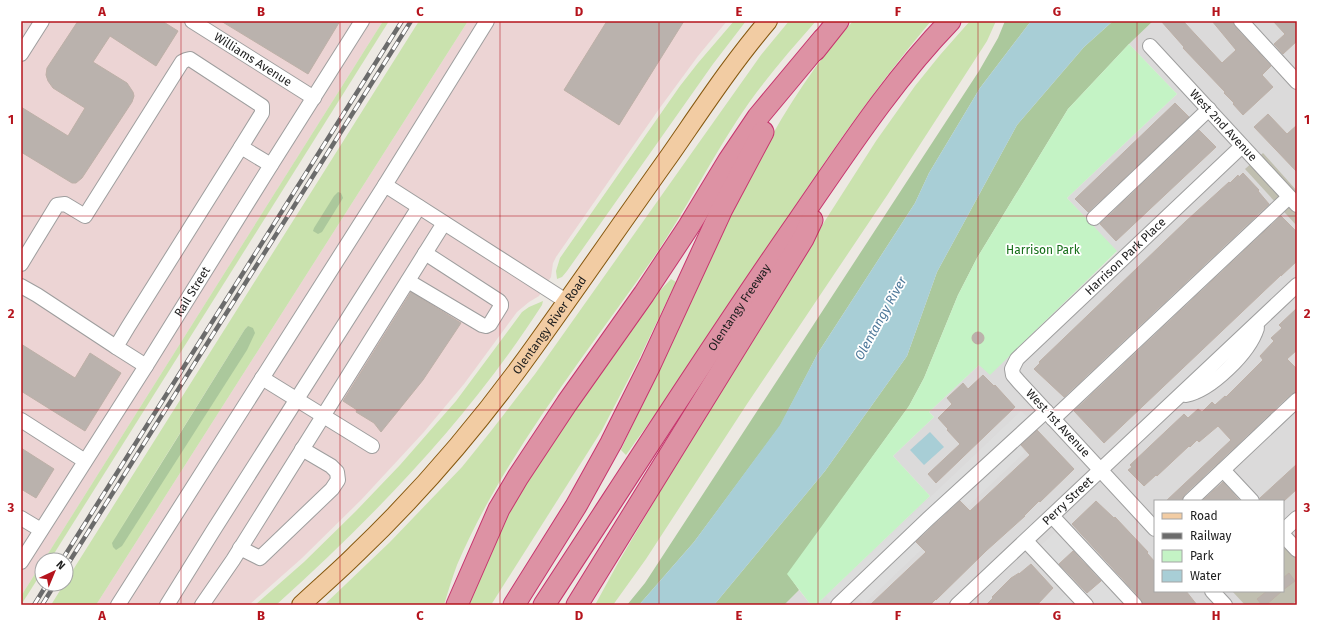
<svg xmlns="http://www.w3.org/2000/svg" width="1318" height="626" viewBox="0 0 1318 626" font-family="'Fira Sans',sans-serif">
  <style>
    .residential { fill: #dbdada; fill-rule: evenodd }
    .commercial { fill: #ecd4d4 }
    .construction { fill: #c0bfb0 }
    .grass { fill: #cae2ae; fill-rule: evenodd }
    .forest { fill: #abc89c }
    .park { fill: #c4f3c5 }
    .parking { fill: #ddd }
    .water { fill: #a8ced6 }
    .building { fill: #bab2ad; stroke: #bdb0a7 }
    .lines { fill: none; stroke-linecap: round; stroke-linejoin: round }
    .minor-casing { stroke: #9e9e9e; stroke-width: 16 }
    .major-casing { stroke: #86580f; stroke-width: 20 }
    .highway-casing { stroke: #c6366e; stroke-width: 23 }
    .minor { stroke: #fff; stroke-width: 14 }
    .major { stroke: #f2cca3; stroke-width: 18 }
    .highway { stroke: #dd92a4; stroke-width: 21 }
    .rail-casing { stroke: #6b6b6b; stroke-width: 4.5 }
    .rail { stroke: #fff; stroke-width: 3; stroke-dasharray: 9; stroke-linecap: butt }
    .grid { fill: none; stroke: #b5141d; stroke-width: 1; stroke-opacity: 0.55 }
    .labels { text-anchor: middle; stroke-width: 3.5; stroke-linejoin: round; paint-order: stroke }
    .street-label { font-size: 12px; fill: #1d1d1d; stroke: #fff }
    .park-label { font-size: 12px; fill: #166f19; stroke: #fff }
    .water-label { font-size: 13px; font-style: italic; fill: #507a9b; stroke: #fff }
    .neatline { fill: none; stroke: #b5141d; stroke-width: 1.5 }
    .grid-label { font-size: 13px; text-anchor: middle; font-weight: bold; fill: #b5141d }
  </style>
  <rect width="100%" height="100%" fill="#ede9e3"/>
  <g class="residential">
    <path d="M1153 21H1297V605H816L930 496 893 456 934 417 929 412 980 364 990 374 1117 252 1067 198 1177 94 1129 44ZM1155 501H1283V591H1155Z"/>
    <polygon points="799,590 811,605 784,605"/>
  </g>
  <g class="commercial">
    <polygon points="25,21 383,21 44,560 42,560 42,563 21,596 21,28"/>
    <polygon points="468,21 727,21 698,56 659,109 556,257 553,263 551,277 539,296 529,302 517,312 464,384 423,433 361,500 301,559 249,605 96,605"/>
  </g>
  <g class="construction">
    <polygon points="1263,153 1297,191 1297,226 1245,169"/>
    <polygon points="1283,541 1297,550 1297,600 1292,605 1245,605 1232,591 1283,591"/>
  </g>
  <g class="grass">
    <polygon points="383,21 389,21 50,560 44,560"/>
    <path d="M419 21H468L96 605H51L64 584H66V581ZM248 326 112 542 245 329Z"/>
    <polygon points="734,21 746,21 713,64 567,271 562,277 557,279 556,271 560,258 680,86 698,63"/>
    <path d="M789 21H816C788 53 759 86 736 122 708 165 685 211 656 254 587 354 505 453 457 565 452 578 448 592 444 605H324L390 542 462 467 491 431 535 374 761 55Z"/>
    <path d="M853 21H931C844 124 774 240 699 352 676 387 650 421 626 455L621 450C652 382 683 314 715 247 753 167 793 87 853 21Z"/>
    <polygon points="970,21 996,21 987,41 888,194 747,404 646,559 613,605 595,605 618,563 752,335 876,141 915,86 940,55"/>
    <polygon points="671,279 676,282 639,359 602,430 491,605 467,605 484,556 527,478 654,297"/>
    <path d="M543 301 542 305C470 417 375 516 276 605H255L304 562 356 511 400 465 456 401 522 312 529 307Z"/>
    <polygon points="42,563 42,572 21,605 21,596"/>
  </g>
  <g class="forest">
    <polygon points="1005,21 1031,21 980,88 929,173 915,203 818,353 780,426 694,542 639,605 627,605 645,583 917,166 979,71 998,38"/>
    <polygon points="1113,21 1153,21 1129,44 1068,109 977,258 958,295 924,378 909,406 788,574 799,590 784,605 714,605 825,471 907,356 937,272 1017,125 1084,47"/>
    <polygon points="338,192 341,193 343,198 322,232 318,234 313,231 314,228 334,196"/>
    <polygon points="248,326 253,328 255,333 247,350 122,546 116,550 113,547 112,543 245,329"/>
  </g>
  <polygon class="park" points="1129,44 1177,94 1067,198 1117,251 990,375 979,365 929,412 934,417 893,456 930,496 816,605 811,605 787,574 909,406 924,378 958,295 977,258 1068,109"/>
  <g class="parking">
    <polygon points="1021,411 1036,426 1018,443 1025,452 968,506 960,499 915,541 922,549 864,604 857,597 848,605 834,605 826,596"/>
    <polygon points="1065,523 1142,605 1054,605 1067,593 1031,554"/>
  </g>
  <g class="water">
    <polygon points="1031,21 1113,21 1084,47 1017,125 937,272 907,356 825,471 714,605 639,605 694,542 780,425 818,353 915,203 929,173 980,88"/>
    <polygon points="930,432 944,447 924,465 910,450"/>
  </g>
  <g class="building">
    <polygon points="78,21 162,21 178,31 156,66 110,36 93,62 127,83 133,92 134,96 132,102 82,178 76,183 72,183 21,152 21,107 68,136 85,108 53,88 48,81 46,75 47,68"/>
    <polygon points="221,21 340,21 308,74"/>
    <polygon points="607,21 684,21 619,125 564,90"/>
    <polygon points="1161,21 1183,21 1222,63 1236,50 1212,21 1233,21 1235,27 1271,66 1262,75 1273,87 1243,115 1233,104 1234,103 1224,93 1225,92 1183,48 1184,47"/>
    <polygon points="1273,21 1297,21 1297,41 1283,54 1274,44 1285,34"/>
    <polygon points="1175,103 1189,117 1088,212 1075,199"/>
    <polygon points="1268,114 1287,134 1297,125 1297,172 1254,127"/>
    <polygon points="1199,130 1216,147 1116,241 1100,224"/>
    <polygon points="1243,173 1259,190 1258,191 1269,204 1064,397 1034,369 1040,363 1039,362 1185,222 1229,182 1230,183 1238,175 1239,177"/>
    <polygon points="1281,216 1297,232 1297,261 1281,276 1281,275 1104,443 1074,411"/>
    <polygon points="411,292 461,323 423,380 381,432 374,423 356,412 357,410 343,401"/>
    <polygon points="1297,308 1297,350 1287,359 1297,369 1297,392 1291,394 1184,495 1182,501 1166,501 1231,440 1218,426 1199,442 1197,440 1190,447 1189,446 1157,476 1156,475 1144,486 1128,470 1132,467 1130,465 1184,414 1188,418 1198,409 1202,412 1212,402 1215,405 1225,396 1226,397 1263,360 1260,356 1274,341 1271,338 1282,328 1279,325"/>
    <circle cx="978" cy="338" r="6"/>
    <polygon points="21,344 75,378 90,353 121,373 85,431 21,391"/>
    <polygon points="983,375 994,386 995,385 1015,407 936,483 928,474 960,444 947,430 948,429 938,418 952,404 947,398 963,383 968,389"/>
    <polygon points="1037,430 1074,469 1040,502 1039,501 1024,516 1025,516 986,551 936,600 936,599 930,605 870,605 926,552 916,542 934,525 960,501 970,511 1030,455 1021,445"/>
    <polygon points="21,448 54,469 36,498 21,489"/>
    <polygon points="1297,464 1297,489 1284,501 1260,501 1260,498"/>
    <polygon points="1223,482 1240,501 1202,501"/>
    <polygon points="1096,501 1114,518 1115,517 1148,552 1147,553 1155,562 1155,591 1186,591 1197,605 1143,605 1141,599 1072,524"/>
    <polygon points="1073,551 1101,581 1087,593 1059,564"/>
    <polygon points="1031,564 1053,588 1037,605 986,605 993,598 992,597 1011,578 1019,573 1019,574"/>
    <polygon points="1289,573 1295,581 1283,590 1283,578"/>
    <polygon points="1267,591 1282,591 1266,605 1262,605 1257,599"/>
  </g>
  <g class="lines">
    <g class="minor-casing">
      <g id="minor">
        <path id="s1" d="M192 21 314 98"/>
        <polyline points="1241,21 1297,82"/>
        <path id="s2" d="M1150 46 1297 205"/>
        <polyline points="21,54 42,21"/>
        <polyline points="385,185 487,21"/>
        <polyline points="1094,218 1209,109"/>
        <polyline points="21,264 57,205 65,204 85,216 182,62 186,60 190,59 262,106 262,113 241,147"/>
        <polyline points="408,281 482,325 486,326 490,324 501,306 501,304 499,301 425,253"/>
        <polyline points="21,286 37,295 116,347"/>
        <polyline points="146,366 116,347 128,327 241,147 271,165"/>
        <polyline points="262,378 372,446"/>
        <path d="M1186 395C1211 390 1249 353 1257 328"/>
        <polyline points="1053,419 1289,197"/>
        <polyline points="21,420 85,461"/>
        <polyline points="1223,470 1252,501"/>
        <polyline points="1190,501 1297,400"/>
        <polyline points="1052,516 1135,605"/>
        <polyline points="21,518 41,530"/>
        <path id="s3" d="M1155 529 1019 382 1013 375 1012 369 1017 359 1242 146"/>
        <polyline points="1283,531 1297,518"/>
        <polyline points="1283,535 1297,550"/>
        <polyline points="1026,541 1086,605"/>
        <polyline points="240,548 260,558 332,489 338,480 337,472 331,466 302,449"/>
        <path id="s4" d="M21 562 146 366 271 165 362 21"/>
        <polyline points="1212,591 1225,605"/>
        <polyline points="118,605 385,185 566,301"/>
        <polyline points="167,605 213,531 419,207"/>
        <polyline points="202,605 233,560 444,223"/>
        <polyline points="838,605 928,519 1046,411"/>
        <path id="s5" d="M957 605 1297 285"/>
      </g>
    </g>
    <g class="major-casing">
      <g id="major">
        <path id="s6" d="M301 605C319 588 338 572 356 554 421 492 483 419 535 346 581 282 625 218 670 155 702 109 732 63 768 21"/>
      </g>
    </g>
    <g class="highway-casing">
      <g id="highway">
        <polyline points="815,50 838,21"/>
        <polyline points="457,605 499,509 518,477 567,403 644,294 689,226 729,160 758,117 823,39"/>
        <polyline points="514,605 576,506 611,443 650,365 722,209 763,132"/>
        <path id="s7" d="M544 605C628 477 711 346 799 220 846 152 892 81 950 21"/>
        <polyline points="577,605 803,239 812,220"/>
      </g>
    </g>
    <use href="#minor" class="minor"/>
    <use href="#major" class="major"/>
    <use href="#highway" class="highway"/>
    <g class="rail-casing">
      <g id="rail">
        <polyline points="62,560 402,21"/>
        <polyline points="66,567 411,21"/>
        <polyline points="34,605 47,584"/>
        <polyline points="42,605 55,584"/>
      </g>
    </g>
    <use href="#rail" class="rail"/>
  </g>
  <path class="grid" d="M181 21V605M340 21V605M500 21V605M659 21V605M818 21V605M978 21V605M1137 21V605M21 216H1297M21 410H1297"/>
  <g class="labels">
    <g class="street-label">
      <text dy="4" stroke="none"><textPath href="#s1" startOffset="72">Williams Avenue</textPath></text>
      <text dy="4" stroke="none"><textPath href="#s2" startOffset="108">West 2nd Avenue</textPath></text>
      <text dy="4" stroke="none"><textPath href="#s3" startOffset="376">Harrison Park Place</textPath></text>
      <text dy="4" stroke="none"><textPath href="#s4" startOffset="320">Rail Street</textPath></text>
      <text dy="4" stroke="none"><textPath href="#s7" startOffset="356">Olentangy Freeway</textPath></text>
      <text dy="4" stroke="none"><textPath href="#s6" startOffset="375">Olentangy River Road</textPath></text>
      <text transform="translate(1058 423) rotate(47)" y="4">West 1st Avenue</text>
      <text dy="4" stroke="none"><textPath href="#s5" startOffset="152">Perry Street</textPath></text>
    </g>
    <g class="park-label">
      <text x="1043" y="254">Harrison Park</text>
    </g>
    <g class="water-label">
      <text transform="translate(880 318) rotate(-61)" y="5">Olentangy River</text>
    </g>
  </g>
  <rect width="1318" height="626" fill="none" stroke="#ffffff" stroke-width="44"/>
  <rect x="1154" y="500" width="130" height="92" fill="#ffffff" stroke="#a5a5a5"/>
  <rect x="1162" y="513" width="20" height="6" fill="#f2cca3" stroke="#a5a5a5"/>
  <text x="1190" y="520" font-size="12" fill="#1d1d1d">Road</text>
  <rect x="1162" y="533" width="20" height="6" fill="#6b6b6b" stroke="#a5a5a5"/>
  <text x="1190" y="540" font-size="12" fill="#1d1d1d">Railway</text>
  <rect x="1162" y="550" width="20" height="12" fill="#c4f3c5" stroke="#a5a5a5"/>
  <text x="1190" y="560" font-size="12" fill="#1d1d1d">Park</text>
  <rect x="1162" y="570" width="20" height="12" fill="#a8ced6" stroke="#a5a5a5"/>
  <text x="1190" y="580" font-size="12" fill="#1d1d1d">Water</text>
  <g transform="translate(54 572) rotate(44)"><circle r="19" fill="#ffffff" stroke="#a5a5a5"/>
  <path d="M0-3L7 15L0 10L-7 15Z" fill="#b5141d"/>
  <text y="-6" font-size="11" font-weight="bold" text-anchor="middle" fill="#1d1d1d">N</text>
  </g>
  <rect x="22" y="22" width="1274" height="582" class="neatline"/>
  <g class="grid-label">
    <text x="102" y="16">A</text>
    <text x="261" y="16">B</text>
    <text x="420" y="16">C</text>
    <text x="579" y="16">D</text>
    <text x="739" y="16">E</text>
    <text x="898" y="16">F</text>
    <text x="1057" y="16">G</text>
    <text x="1216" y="16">H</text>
    <text x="11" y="124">1</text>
    <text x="1307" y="124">1</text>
    <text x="11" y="318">2</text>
    <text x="1307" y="318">2</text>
    <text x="11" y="512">3</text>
    <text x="1307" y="512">3</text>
    <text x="102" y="620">A</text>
    <text x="261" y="620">B</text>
    <text x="420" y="620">C</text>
    <text x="579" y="620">D</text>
    <text x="739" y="620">E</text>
    <text x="898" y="620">F</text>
    <text x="1057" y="620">G</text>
    <text x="1216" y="620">H</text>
  </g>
</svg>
